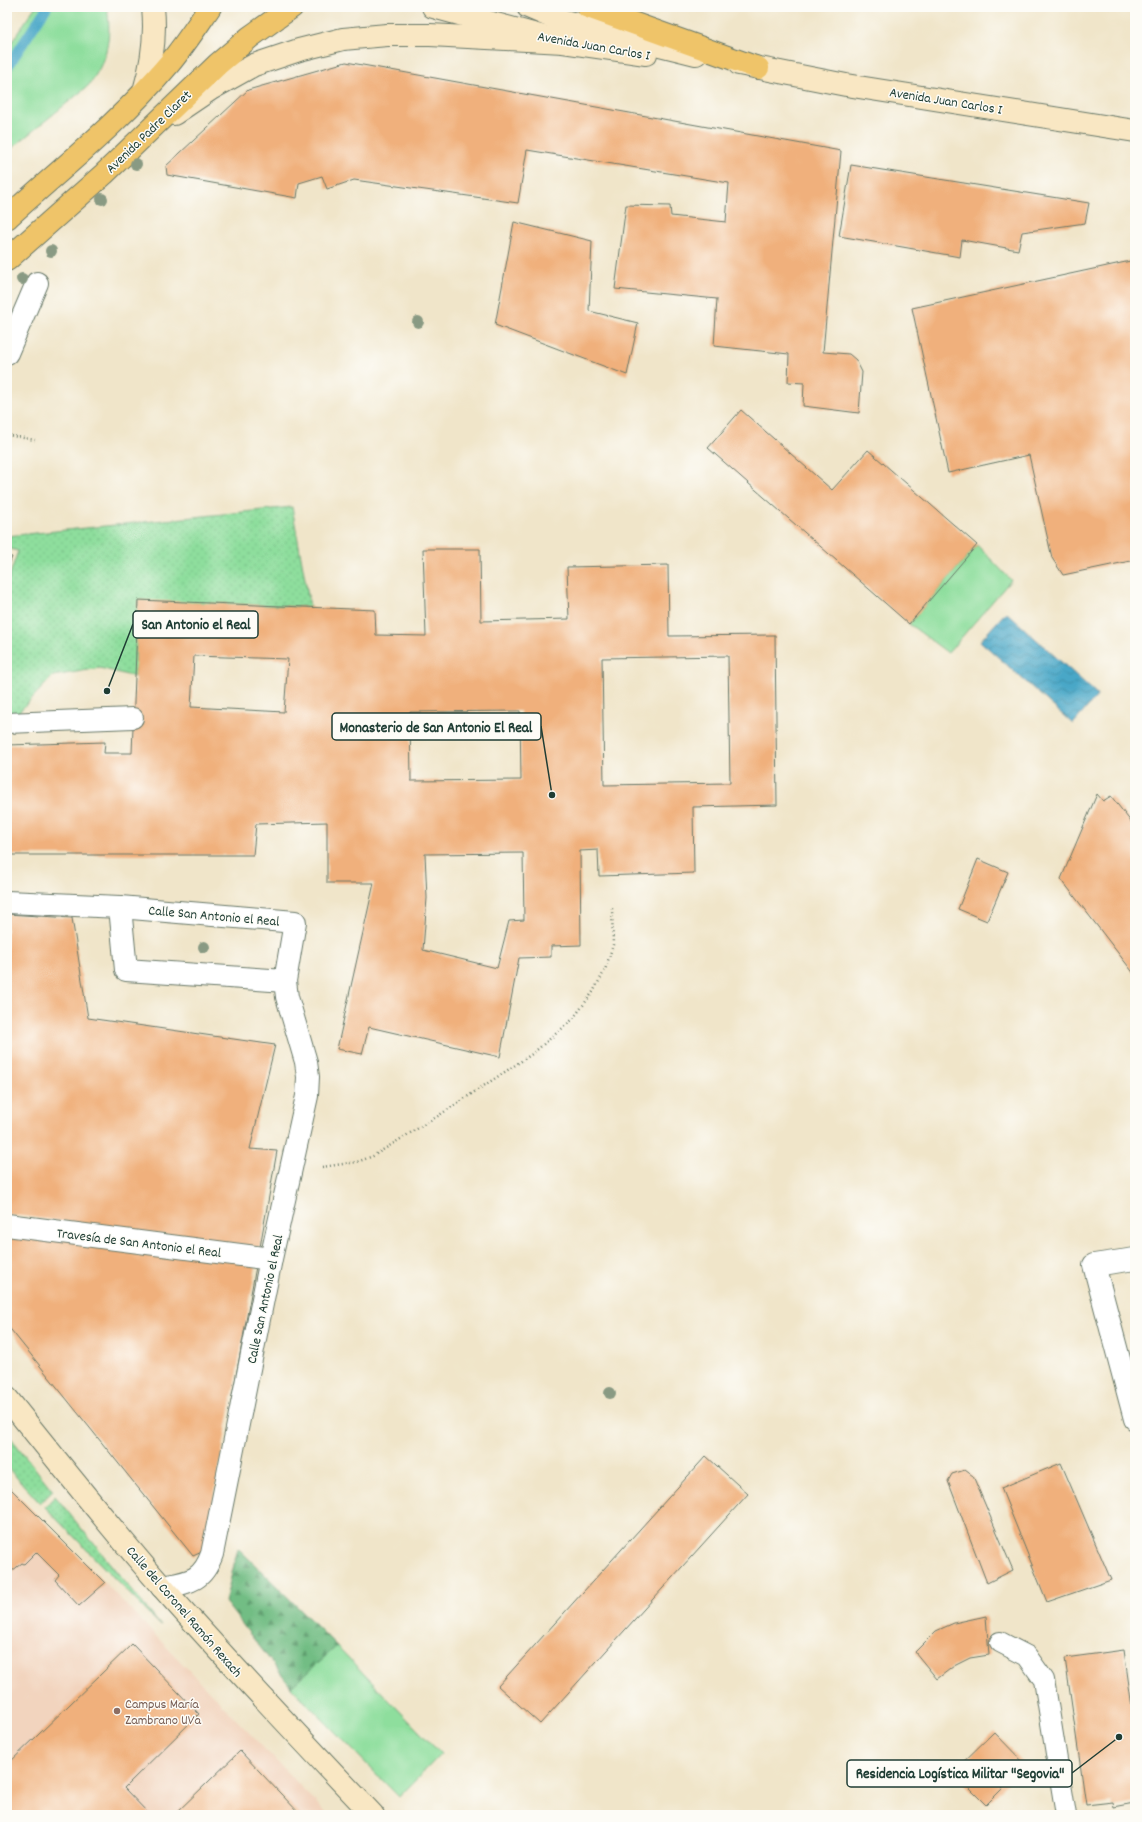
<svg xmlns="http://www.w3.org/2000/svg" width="1142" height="1822" viewBox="0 0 1142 1822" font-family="Dekko,sans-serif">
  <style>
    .built { fill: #f2d4be }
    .grass { fill: url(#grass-dots); stroke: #568e68 }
    .forest { fill: url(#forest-firs); stroke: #487d5c }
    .park { fill: #8ede9d; stroke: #568e68 }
    .water { fill: url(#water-waves); stroke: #34727e }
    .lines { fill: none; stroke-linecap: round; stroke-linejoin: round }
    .stream { stroke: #48a7c7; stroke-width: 10 }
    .building { fill: #f0b07c; fill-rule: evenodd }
    .lane-casing { stroke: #687868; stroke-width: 22 }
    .street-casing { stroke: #687868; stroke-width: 24 }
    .secondary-casing { stroke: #687868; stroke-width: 24 }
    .primary-casing { stroke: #687868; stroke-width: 24 }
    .path { stroke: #687868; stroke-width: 2.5; stroke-dasharray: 1 3; stroke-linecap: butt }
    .lane { stroke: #fff; stroke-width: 20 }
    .street { stroke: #fff; stroke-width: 22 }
    .secondary { stroke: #f9e7c3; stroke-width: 22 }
    .primary { stroke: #efc469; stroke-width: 22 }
    .tree { fill: #899a83 }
    .education-dot { fill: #8d6e63; stroke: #fdfcf7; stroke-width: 1.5 }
    .labels { text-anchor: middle; stroke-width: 3; stroke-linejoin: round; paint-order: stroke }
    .street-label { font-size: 14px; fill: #1f3d34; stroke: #fdfcf7 }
    .education-label { font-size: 14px; fill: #785e54; stroke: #fdfcf7; text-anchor: start }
    .leader { fill: none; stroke: #1f3d34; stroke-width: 1.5 }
    .callout-dot { fill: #1f3d34; stroke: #fdfcf7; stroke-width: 1.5 }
    .callout { fill: #fdfcf7; stroke: #1f3d34; stroke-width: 1.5 }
    .callout-label { font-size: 15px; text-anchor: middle; font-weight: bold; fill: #1f3d34 }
  </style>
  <defs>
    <pattern id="grass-dots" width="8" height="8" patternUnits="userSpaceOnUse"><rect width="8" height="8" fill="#8ede9d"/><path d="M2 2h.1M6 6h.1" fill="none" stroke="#7abf88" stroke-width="1.8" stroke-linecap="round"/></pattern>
    <pattern id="forest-firs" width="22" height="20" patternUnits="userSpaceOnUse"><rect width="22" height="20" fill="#72bd84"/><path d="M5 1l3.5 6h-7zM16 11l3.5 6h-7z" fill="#5d9b6d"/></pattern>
    <pattern id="water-waves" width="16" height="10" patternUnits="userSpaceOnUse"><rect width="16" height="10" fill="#48a7c7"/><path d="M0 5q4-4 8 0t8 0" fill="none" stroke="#3b89a2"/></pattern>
  </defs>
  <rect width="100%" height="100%" fill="#fdfcf7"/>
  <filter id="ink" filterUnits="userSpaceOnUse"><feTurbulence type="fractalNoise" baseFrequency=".025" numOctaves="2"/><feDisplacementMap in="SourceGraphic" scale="8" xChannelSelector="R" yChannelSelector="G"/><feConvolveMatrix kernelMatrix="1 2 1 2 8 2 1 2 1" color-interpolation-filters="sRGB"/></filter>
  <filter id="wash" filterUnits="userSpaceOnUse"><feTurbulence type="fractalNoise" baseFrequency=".012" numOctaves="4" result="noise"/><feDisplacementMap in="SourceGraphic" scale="16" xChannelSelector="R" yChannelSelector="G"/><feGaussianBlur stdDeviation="0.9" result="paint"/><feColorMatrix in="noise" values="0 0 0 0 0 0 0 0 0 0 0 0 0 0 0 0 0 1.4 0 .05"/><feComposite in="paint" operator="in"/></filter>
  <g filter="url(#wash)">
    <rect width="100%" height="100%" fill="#f0e5c9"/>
    <polygon class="built" points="36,1552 59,1575 55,1580 79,1606 105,1583 328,1815 7,1815 7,1575 22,1563 24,1564"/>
    <g class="grass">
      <polygon points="292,507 310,607 138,601 135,677 100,668 53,676 16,715 7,714 7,583 18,551 7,548 7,536"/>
      <polygon points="7,1433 53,1491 40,1503 7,1467"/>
      <polygon points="55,1496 161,1626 45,1507"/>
    </g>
    <polygon class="forest" points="238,1548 337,1646 291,1687 225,1602"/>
    <g class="park">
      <path d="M35 7H107C112 37 107 62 88 86L7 152V49Z"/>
      <polygon points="977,545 1011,580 948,653 909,624"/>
      <polygon points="337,1646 441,1754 399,1797 291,1687"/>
    </g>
    <polygon class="water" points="1006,612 1098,695 1073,724 980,641"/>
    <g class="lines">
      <polyline class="stream" points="7,68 47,7"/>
    </g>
    <g id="blocks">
      <g class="building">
        <polygon points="346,62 841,151 823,352 849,354 856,360 862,372 859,413 803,406 804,383 788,382 789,354 714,346 717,299 615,289 626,205 670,206 671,216 726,222 729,183 527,150 518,203 354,180 327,189 322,176 299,183 297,198 167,175 166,166 248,90"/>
        <polygon points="851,165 1089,203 1085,223 1022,232 1018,250 962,240 960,257 839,236"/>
        <polygon points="514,222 592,241 589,311 638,323 627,375 495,325"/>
        <polygon points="1135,260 1135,560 1063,575 1052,558 1029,455 948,473 912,308"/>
        <polygon points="741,410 832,490 868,450 977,545 909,624 708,448"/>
        <path d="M423 549H480L481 621 569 619 567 567 668 565 669 636 775 635 777 805 693 807 694 873 599 876 598 850 580 851 581 945 551 946V957L519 958 500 1057 369 1027 362 1054 337 1049 374 883H327V822L256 824 253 855H7V745L105 742 104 753H132L138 600 375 610 376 635 426 636ZM194 656 288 659 284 712 191 707ZM728 656 730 783 604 785 602 658ZM520 711 521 780 411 781 410 712ZM523 853 524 920 509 921 497 968 423 950 427 898 425 854Z"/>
        <polygon points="7,556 12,557 7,570"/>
        <polygon points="1097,794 1103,801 1111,796 1135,827 1135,975 1061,879"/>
        <polygon points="978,859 1008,872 987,921 958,909"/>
        <polygon points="7,914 72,918 88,1018 275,1045 250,1149 277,1151 260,1247 7,1214"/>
        <polygon points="7,1229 257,1261 204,1551 193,1556 7,1325"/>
        <polygon points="706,1456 748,1494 540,1724 498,1686"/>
        <polygon points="1061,1463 1111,1580 1047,1602 1001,1488"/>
        <polygon points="965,1470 973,1476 1013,1570 987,1583 948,1481 952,1474"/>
        <polygon points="7,1485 105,1583 79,1606 55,1580 59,1575 36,1552 24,1564 22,1563 7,1575"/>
        <polygon points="986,1616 989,1655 970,1658 954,1666 937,1679 915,1652 936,1631 954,1623"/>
        <polygon points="132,1644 199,1714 124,1788 150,1815 7,1815 7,1765"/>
        <polygon points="1124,1650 1135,1729 1135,1803 1114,1807 1113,1802 1086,1805 1065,1658"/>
        <polygon points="994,1732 1026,1765 986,1805 953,1772"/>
        <polygon points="240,1751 301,1815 174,1815"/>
      </g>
    </g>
  </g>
  <g filter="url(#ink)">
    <use href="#blocks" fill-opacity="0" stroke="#687868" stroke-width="1"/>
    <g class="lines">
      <g class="lane-casing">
        <g id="lane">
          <polyline points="7,723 133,718"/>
          <polyline points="1000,1642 1027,1656 1044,1680 1066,1815"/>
        </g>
      </g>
      <g class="street-casing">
        <g id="street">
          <polyline points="7,353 37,283"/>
          <path d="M7 902 120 907 295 922 285 981 287 997 306 1062 308 1077 307 1096 271 1259 212 1554C202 1582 189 1582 162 1587"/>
          <polyline points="120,907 126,970 285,981"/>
          <polyline points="7,1225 271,1259"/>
          <polyline points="1135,1259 1094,1265 1135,1419"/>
        </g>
      </g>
      <g class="secondary-casing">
        <g id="secondary">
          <polyline points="433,7 563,42 646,54"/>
          <polyline points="528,7 556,19 696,54"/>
          <polyline points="739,64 846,85 1135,131"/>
          <path d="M144 91C152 64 156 36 153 7"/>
          <polyline points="174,114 211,89 254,65 299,50 343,39 387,35 430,35 563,42"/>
          <path d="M7 1398C58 1462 109 1526 163 1588 231 1665 302 1740 373 1815"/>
        </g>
      </g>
      <g class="primary-casing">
        <g id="primary">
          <polyline points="588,7 758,68"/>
          <path d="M7 218C62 168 121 121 169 64 184 46 197 26 210 7"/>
          <polyline points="7,260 104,174 218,64 250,37 292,7"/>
        </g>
      </g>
      <g class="path">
        <polyline points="7,435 35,440"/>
        <polyline points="322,1167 357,1162 373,1156 438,1116 532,1054 572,1020 593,992 605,970 613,945 612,908"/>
      </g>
      <use href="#lane" class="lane"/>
      <use href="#street" class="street"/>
      <use href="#secondary" class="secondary"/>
      <use href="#primary" class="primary"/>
    </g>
    <g class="tree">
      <circle cx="136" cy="164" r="6"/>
      <circle cx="102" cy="199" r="6"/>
      <circle cx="51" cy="251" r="6"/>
      <circle cx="22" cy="279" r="6"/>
      <circle cx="418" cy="322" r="6"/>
      <circle cx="204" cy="947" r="6"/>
      <circle cx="610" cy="1393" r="6"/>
    </g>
  </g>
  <circle class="education-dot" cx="117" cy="1711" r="4"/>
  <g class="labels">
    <g class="street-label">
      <text transform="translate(594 45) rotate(10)" y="5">Avenida Juan Carlos I</text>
      <text transform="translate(946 100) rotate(9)" y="5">Avenida Juan Carlos I</text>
      <text transform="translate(148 131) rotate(-44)" y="5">Avenida Padre Claret</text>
      <text transform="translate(214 915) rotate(5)" y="5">Calle San Antonio el Real</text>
      <text transform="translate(139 1242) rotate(7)" y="5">Travesía de San Antonio el Real</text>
      <text transform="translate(264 1299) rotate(-78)" y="5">Calle San Antonio el Real</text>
      <text transform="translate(185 1611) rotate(49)" y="5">Calle del Coronel Ramón Rexach</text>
    </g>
    <g class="education-label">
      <text x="125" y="1708">Campus María<tspan x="125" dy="16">Zambrano UVa</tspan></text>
    </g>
  </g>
  <path class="leader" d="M107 691L133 624M552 795L541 726M1119 1737L1072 1773"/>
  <g class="callout-dot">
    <circle cx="107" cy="691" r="4"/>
    <circle cx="552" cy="795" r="4"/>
    <circle cx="1119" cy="1737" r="4"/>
  </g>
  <g class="callout">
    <rect x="133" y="611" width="125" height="27" rx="4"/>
    <rect x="332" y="713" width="209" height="27" rx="4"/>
    <rect x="847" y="1760" width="225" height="27" rx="4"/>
  </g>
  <g class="callout-label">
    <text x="196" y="629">San Antonio el Real</text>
    <text x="436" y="732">Monasterio de San Antonio El Real</text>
    <text x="960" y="1778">Residencia Logística Militar "Segovia"</text>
  </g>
  <rect width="1142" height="1822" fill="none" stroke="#fdfcf7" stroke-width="24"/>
</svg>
